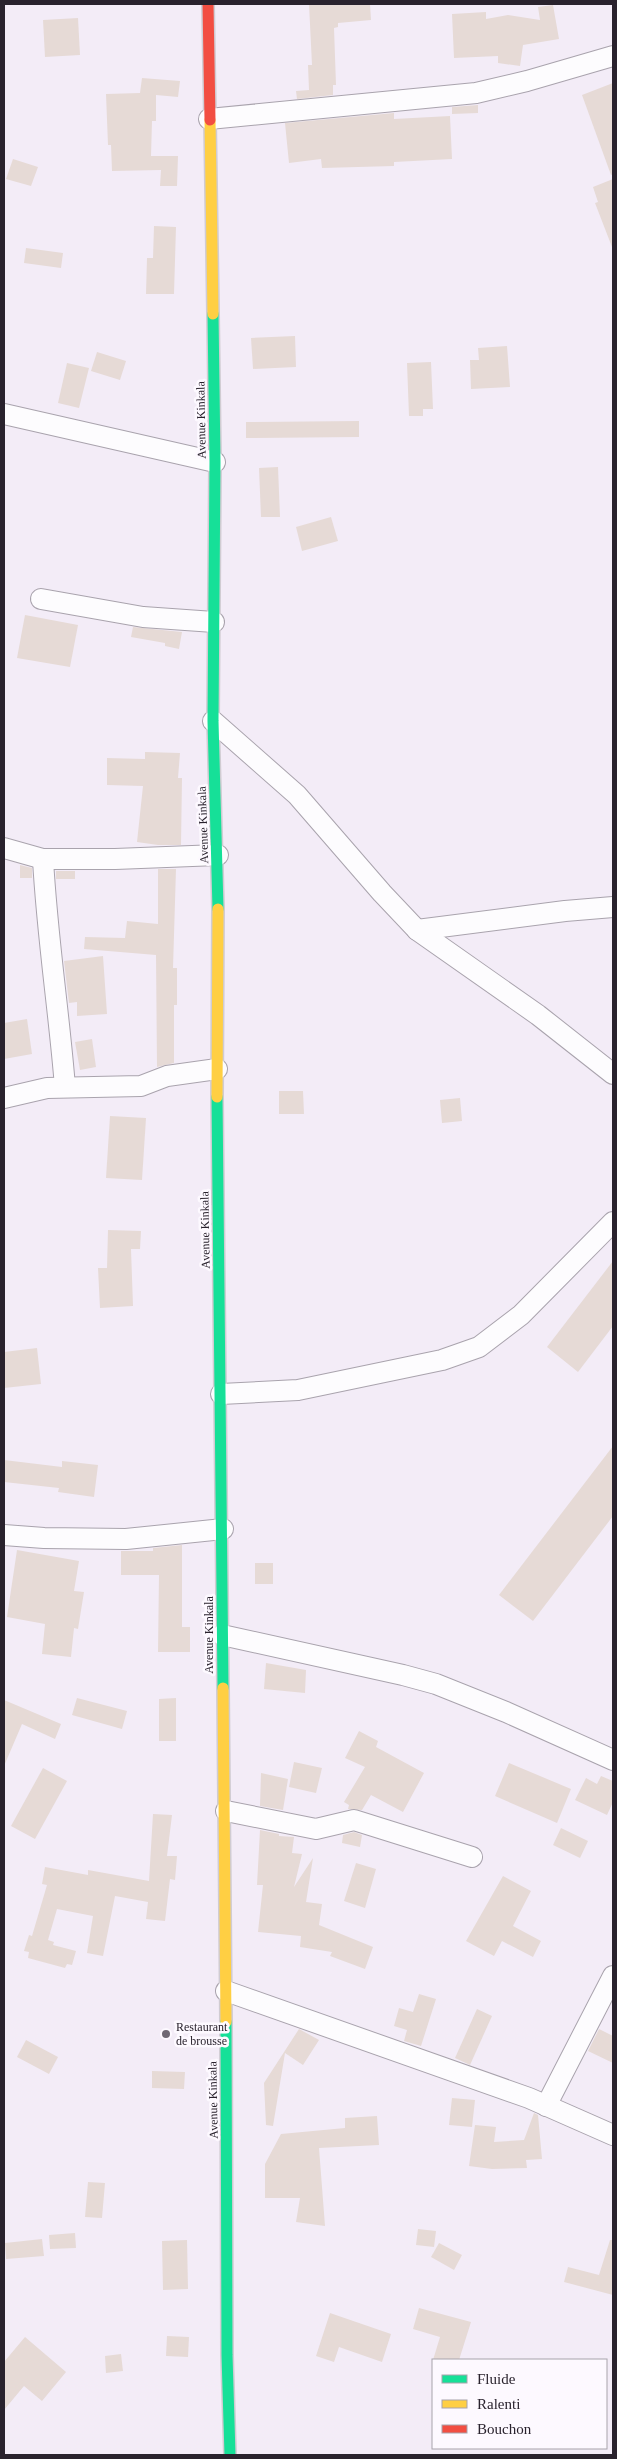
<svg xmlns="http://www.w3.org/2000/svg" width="617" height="2459" viewBox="0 0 617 2459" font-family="'Times New Roman',serif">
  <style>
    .building { fill: #e6dad6 }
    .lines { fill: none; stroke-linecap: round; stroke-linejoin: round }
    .street-casing { stroke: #a9a3ad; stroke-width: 22 }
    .fast-casing { stroke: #d0ccd2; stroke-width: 14 }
    .slow-casing { stroke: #d0ccd2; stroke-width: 14 }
    .jam-casing { stroke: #d0ccd2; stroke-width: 14 }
    .street { stroke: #fdfcfe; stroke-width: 20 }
    .fast { stroke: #16e098; stroke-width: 11 }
    .slow { stroke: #ffcf43; stroke-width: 11 }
    .jam { stroke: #f24e42; stroke-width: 11 }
    .poi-dot { fill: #706974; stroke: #fdf9ff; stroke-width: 2 }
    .labels { text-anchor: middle; stroke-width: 5; stroke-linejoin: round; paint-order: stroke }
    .street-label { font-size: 12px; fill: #29222d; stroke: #fdf9ff }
    .poi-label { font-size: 12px; fill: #29222d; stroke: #fdf9ff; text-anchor: start }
  </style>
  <rect width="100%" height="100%" fill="#f3ecf7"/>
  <g class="building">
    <polygon points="309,4 370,4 371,20 338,23 338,27 334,28 336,85 333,85 333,95 297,99 296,91 309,90 308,65 312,65"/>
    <polygon points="553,5 559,39 523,45 520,66 498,63 498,56 454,58 452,14 486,12 486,19 508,15 540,20 538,7"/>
    <polygon points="78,18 80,55 45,57 43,20"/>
    <polygon points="142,78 180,81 178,97 156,95 156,121 152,121 151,156 178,156 177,186 160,186 161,170 112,171 111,145 108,145 106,94 140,93"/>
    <polygon points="613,83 613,174 611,175 582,95"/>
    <polygon points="478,105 478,113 452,114 452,107"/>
    <polygon points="394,113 394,119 450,116 452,159 394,162 394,166 322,168 321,159 289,163 285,123"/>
    <polygon points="13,159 38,167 31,186 6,179"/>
    <polygon points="613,179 613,247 612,247 595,203 598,202 593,187"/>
    <polygon points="154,226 176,227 174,294 146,294 147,258 153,258"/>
    <polygon points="26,248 63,253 61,268 24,263"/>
    <polygon points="295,336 296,367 253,369 251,338"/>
    <polygon points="507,346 510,387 471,389 470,360 479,360 478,348"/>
    <polygon points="97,352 126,361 120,380 91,371"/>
    <polygon points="431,362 433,409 423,409 423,416 409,416 407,363"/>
    <polygon points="67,363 89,368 79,408 58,403"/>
    <polygon points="359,421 359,437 246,438 246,422"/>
    <polygon points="278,467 280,517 261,517 259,468"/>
    <polygon points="331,517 338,541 302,551 296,527"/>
    <polygon points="25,615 78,625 70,667 17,658"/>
    <polygon points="133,627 182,632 179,649 165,646 165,643 131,637"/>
    <polygon points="145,752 180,753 178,778 182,778 181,845 158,845 137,842 143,786 107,785 107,758 145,759"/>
    <polygon points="20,865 32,868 32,878 20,878"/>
    <polygon points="158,869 176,869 173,968 177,968 177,1005 174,1005 174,1063 157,1067 156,955 84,949 85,937 125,938 127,921 158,924"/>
    <rect x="56" y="871" width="19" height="8"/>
    <polygon points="103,956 107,1014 77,1016 77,1002 69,1003 64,961"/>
    <polygon points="27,1019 32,1054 4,1059 4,1023"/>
    <polygon points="92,1039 96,1067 80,1070 75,1042"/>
    <polygon points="279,1091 303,1091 304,1114 279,1114"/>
    <polygon points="460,1098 462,1121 442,1123 440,1100"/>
    <polygon points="110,1116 146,1118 142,1180 106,1178"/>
    <polygon points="108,1230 141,1231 140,1249 131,1249 133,1306 100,1308 98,1268 107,1268"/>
    <polygon points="613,1261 613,1326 578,1372 547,1347"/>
    <polygon points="37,1348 41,1384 4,1388 4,1352"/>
    <polygon points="613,1446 613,1516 533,1621 499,1595"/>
    <polygon points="4,1460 62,1467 62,1461 98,1465 94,1497 58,1492 59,1488 4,1482"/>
    <polygon points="182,1545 182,1627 190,1627 190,1652 158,1652 159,1575 121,1575 121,1551 153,1551 153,1548"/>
    <polygon points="17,1550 79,1561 74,1591 84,1592 78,1629 74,1628 71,1657 42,1654 45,1624 7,1617"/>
    <rect x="255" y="1563" width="18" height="21"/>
    <polygon points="266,1663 306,1670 305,1693 264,1689"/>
    <polygon points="77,1698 127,1711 122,1729 72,1715"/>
    <polygon points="176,1698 176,1741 159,1741 159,1699"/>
    <polygon points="4,1700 61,1724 55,1739 22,1724 4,1766"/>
    <polygon points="359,1731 378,1741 376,1747 424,1773 403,1812 371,1795 362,1810 348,1809 349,1805 344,1802 365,1767 345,1758"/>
    <polygon points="294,1762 322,1768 316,1793 289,1787"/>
    <polygon points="509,1763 571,1789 557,1823 495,1796"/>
    <polygon points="43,1768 67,1781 35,1839 11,1826"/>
    <polygon points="261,1773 288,1779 283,1810 260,1806"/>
    <polygon points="601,1776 613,1781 613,1802 607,1815 575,1800 586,1778 597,1784"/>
    <polygon points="153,1814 172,1815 167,1856 177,1856 175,1880 170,1879 165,1921 146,1919 148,1902 115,1896 103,1956 87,1953 93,1916 57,1909 48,1940 54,1942 53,1945 76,1951 72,1965 67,1964 65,1968 28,1958 29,1952 24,1951 29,1935 32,1936 47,1885 42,1884 45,1867 88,1875 88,1870 149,1881"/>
    <polygon points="561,1828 588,1841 580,1858 553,1845"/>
    <polygon points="260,1830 279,1834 279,1836 294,1837 292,1853 302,1854 294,1887 313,1858 306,1902 322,1904 319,1925 373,1947 365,1969 330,1956 332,1952 300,1947 301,1936 258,1932 263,1885 257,1885"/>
    <polygon points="354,1832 362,1835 360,1847 342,1843 343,1835"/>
    <polygon points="356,1863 376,1869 365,1908 344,1901"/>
    <polygon points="503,1876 531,1891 513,1926 541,1941 533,1957 502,1941 494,1956 466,1941"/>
    <polygon points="419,1994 436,1999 421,2046 404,2041 407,2030 394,2026 399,2008 413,2012"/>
    <polygon points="477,2009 492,2016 470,2065 455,2058"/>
    <polygon points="299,2029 319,2040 303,2065 285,2053 273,2126 266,2125 264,2083"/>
    <polygon points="599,2029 613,2036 613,2063 588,2051"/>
    <polygon points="26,2040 58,2057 49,2074 17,2057"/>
    <polygon points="152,2071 185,2072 184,2089 152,2088"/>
    <polygon points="452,2098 475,2100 472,2127 449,2125"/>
    <polygon points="534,2113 538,2115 542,2159 526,2160 527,2168 492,2169 469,2166 475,2125 496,2127 494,2142 524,2140"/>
    <polygon points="377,2116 379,2145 319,2148 325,2226 296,2222 300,2198 265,2198 265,2164 281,2134 345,2128 345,2118"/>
    <polygon points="88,2182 105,2183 102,2218 85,2217"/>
    <polygon points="418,2229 436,2231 434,2247 416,2245"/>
    <polygon points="75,2233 76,2248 50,2249 49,2235"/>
    <polygon points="42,2239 44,2256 6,2259 5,2243"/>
    <polygon points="187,2240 188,2289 163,2290 162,2241"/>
    <polygon points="610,2240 613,2240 613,2295 564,2282 568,2267 599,2275"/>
    <polygon points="439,2243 462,2255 454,2270 431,2257"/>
    <polygon points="419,2308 471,2322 459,2360 433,2360 440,2337 413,2329"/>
    <polygon points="330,2313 391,2334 382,2362 339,2347 334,2362 316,2356"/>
    <polygon points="167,2336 189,2337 188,2357 166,2356"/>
    <polygon points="25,2337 66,2372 42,2401 24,2386 4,2410 4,2362"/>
    <polygon points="121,2354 123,2371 106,2373 105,2356"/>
  </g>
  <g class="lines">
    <g class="street-casing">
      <g id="street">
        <polyline points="209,119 476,93 527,81 613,56"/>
        <polyline points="4,414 215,462"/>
        <polyline points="41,599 143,617 214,622"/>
        <polyline points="213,721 297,795 382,893 417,930 538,1015 613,1074"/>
        <polyline points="4,848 43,859 115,859 218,855"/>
        <path d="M43 859C47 936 59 1011 65 1087"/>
        <polyline points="417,930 565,911 613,907"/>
        <polyline points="4,1098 47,1088 141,1086 167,1076 217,1069"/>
        <polyline points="221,1394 298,1390 442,1360 479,1347 521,1315 613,1222"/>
        <polyline points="4,1535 44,1538 126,1539 223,1529"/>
        <polyline points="222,1635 403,1675 436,1684 506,1712 613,1760"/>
        <polyline points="226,1811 316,1829 354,1820 472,1857"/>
        <polyline points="226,1991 529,2098 613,2135"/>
        <polyline points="546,2106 613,1976"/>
      </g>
    </g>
    <g class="fast-casing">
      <g id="fast">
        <polyline points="213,314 215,462 213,721 218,909"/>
        <polyline points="217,1097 223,1688"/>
        <polyline points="226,2022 227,2355 230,2455"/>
      </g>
    </g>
    <g class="slow-casing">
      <g id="slow">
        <polyline points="210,120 213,314"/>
        <polyline points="217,1097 218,909"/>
        <polyline points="223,1688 226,2022"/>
      </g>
    </g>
    <g class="jam-casing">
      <polyline id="jam" points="208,4 210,120"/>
    </g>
    <use href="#street" class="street"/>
    <use href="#fast" class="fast"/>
    <use href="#slow" class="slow"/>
    <use href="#jam" class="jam"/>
  </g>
  <circle class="poi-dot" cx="166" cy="2034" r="5"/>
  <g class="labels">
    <g class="street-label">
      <text transform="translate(201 420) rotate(-91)" y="4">Avenue Kinkala</text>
      <text transform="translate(203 825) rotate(-92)" y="4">Avenue Kinkala</text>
      <text transform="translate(205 1230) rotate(-91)" y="4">Avenue Kinkala</text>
      <text transform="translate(209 1635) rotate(-90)" y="4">Avenue Kinkala</text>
      <text transform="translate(213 2100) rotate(-91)" y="4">Avenue Kinkala</text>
    </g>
    <g class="poi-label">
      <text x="176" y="2031">Restaurant<tspan x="176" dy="14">de brousse</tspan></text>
    </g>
  </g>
  <rect width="617" height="2459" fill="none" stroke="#29222d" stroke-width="10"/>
  <rect x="432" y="2359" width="175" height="90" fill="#fdf9ff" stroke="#a8a3ab"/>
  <rect x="442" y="2375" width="25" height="8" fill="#16e098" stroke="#a8a3ab"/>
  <text x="477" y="2384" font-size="15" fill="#29222d">Fluide</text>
  <rect x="442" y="2400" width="25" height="8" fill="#ffcf43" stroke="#a8a3ab"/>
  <text x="477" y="2409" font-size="15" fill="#29222d">Ralenti</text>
  <rect x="442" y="2425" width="25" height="8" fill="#f24e42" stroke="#a8a3ab"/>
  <text x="477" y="2434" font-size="15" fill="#29222d">Bouchon</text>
</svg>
